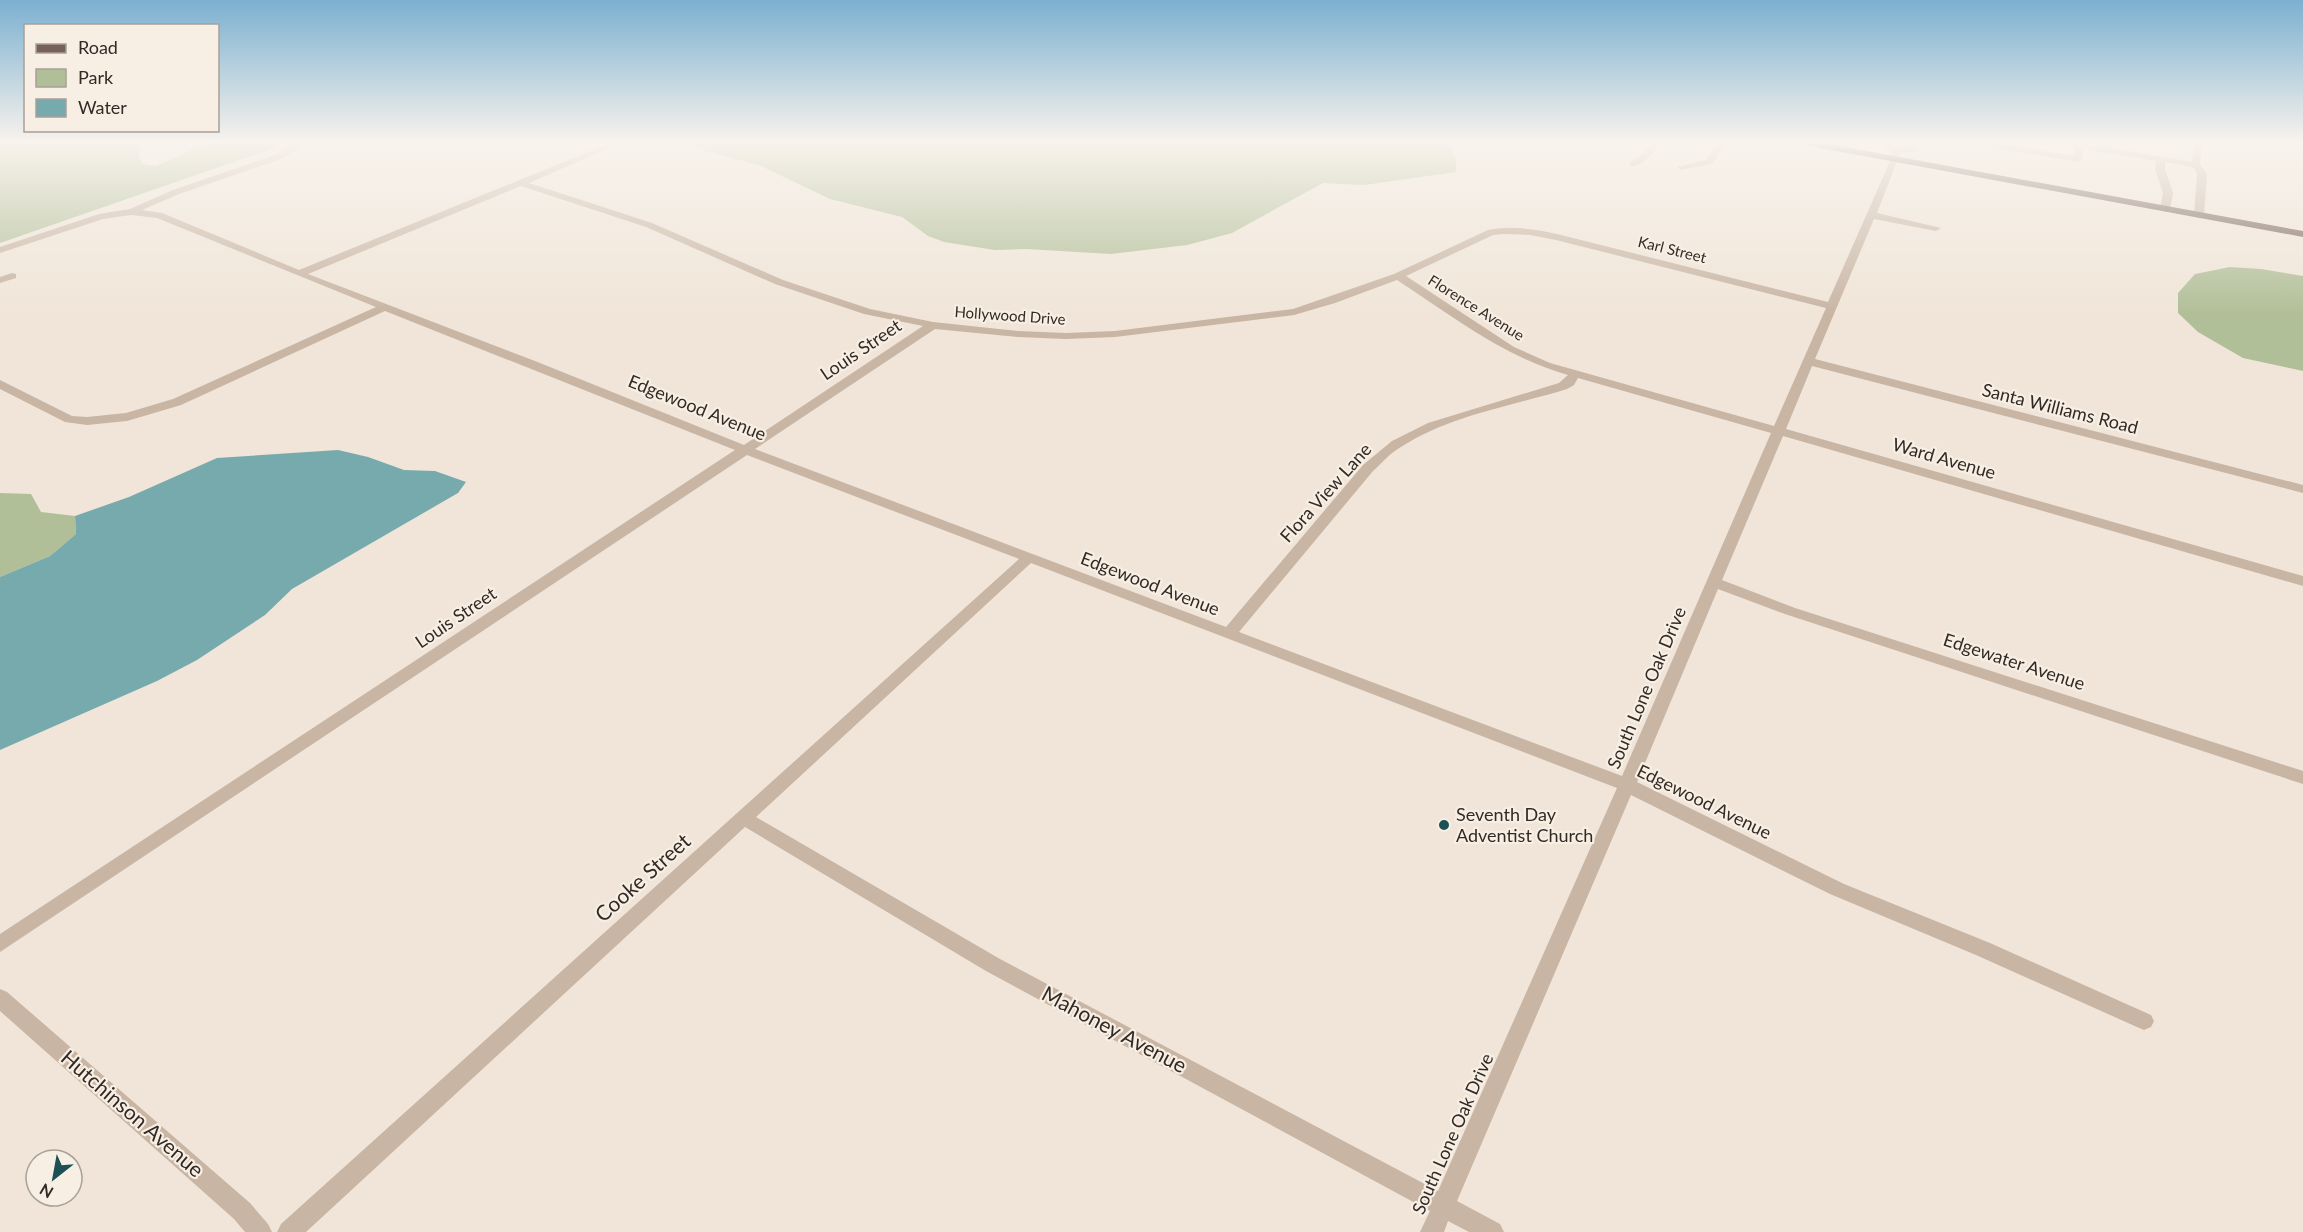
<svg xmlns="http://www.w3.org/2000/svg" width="2303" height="1232" viewBox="0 0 2303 1232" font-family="Lato,sans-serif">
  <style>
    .green { fill: #b1bf98 }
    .water { fill: #77aaad }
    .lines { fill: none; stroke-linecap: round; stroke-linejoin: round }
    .minor { fill: #c8b5a4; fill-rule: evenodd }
    .major { fill: #756157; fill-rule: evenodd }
    .poi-dot { fill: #1c5054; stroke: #f8efe4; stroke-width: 2 }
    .labels { text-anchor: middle; stroke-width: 4.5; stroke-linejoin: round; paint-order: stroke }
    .far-street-label { font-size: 15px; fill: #332a26; stroke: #f8efe4 }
    .street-label { font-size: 18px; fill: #332a26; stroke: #f8efe4 }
    .poi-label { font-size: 18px; fill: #332a26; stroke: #f8efe4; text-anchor: start }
    .near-street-label { font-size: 21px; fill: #332a26; stroke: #f8efe4 }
  </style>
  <rect width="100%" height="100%" fill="#f0e5d8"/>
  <g class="green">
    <polygon points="0,143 140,143 139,156 142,164 156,166 208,143 272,143 280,146 0,243"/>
    <polygon points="680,143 1449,143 1456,161 1456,172 1364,185 1323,183 1232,233 1187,245 1111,254 1027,249 995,250 944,242 928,236 902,217 830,199 761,166"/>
    <polygon points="2230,267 2261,269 2303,276 2303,371 2243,358 2198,332 2178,313 2178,293 2195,274"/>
    <polygon points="0,493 31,494 41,512 75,516 76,534 50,556 0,577"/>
  </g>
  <polygon class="water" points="338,450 368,457 404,470 435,471 466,482 458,493 292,589 265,615 197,660 157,681 0,750 0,577 50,556 76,534 75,516 129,497 217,458"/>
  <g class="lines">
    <g class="minor">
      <path d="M293 143H302L295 151 281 159 179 194 142 210 162 213 299 270 610 143H621L529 183 652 223 783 280 870 309 933 322 1018 331 1066 333 1115 331 1293 309 1394 274 1488 230C1511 225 1534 229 1557 234L1828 302 1891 159V152L1880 143H1890L1898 148 1910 147 1912 143H1920L1916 151 1900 153 1877 213 1941 228 1936 231 1874 219 1815 359 2303 485V493L1812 366 1786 429 2303 576V586L1783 436 1722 580 1795 608 2303 771V784L1785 614 1718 589 1637 782 1844 884 1990 943 2151 1015 2154 1021 2151 1027 2144 1030 2137 1027 1976 955 1830 894 1631 795 1457 1201 1500 1224 1504 1232H1469L1448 1221 1444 1232H1420L1430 1211 986 971 745 827 306 1232H277L281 1224 1019 559 747 455 0 952V934L735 450 385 311 181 405 127 421 87 425 65 422 0 389V380L72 416 87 417 126 413 173 399 376 307 157 218 131 215 103 219 0 253V247L99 214 130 209 173 190 275 155ZM521 186 646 227 775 284 864 314 923 326 744 445 535 361 308 274ZM1504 234 1530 235 1556 240 1826 308 1774 426 1550 363 1514 347 1406 276 1493 235ZM1397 280C1452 316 1504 357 1568 375L1559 383 1428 423 1392 441 1363 465 1226 627 755 449 935 329 1018 337 1066 339 1115 337 1294 315 1335 303ZM1578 378 1771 433 1622 776 1239 632 1373 471C1382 463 1390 453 1401 447 1450 415 1512 406 1567 389L1574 385ZM1031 563 1617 788 1438 1191 1000 959 756 817Z"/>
      <path d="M1652 143H1661C1653 153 1643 167 1630 166V162L1639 157Z"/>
      <polygon points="1718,143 1726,143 1712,164 1681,170 1677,167 1706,160"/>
      <polygon points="1978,143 1997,143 2074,156 2074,147 2062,143 2081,143 2192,162 2194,143 2202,143 2200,165 2207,174 2204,215 2199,218 2194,215 2197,174 2193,167 2165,162 2165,169 2173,193 2170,209 2165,212 2160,209 2163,193 2155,169 2156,161 2083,149 2082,159 2078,162 1982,146"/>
      <polygon points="12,273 16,274 16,278 0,283 0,277"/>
      <polygon points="0,989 7,992 250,1203 268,1224 272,1232 245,1232 234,1219 0,1011"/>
    </g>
    <polygon class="major" points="1805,143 1823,143 2303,231 2303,237 1809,146"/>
  </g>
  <linearGradient id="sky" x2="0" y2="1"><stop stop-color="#7bb0d0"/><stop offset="0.45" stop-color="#f8f3ed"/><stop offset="1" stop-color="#f8f3ed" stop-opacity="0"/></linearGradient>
  <rect width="2303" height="315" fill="url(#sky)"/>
  <circle class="poi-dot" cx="1444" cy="825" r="6"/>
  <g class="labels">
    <g class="far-street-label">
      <text transform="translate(1672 250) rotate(14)" y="5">Karl Street</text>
      <text transform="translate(1476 308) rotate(32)" y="5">Florence Avenue</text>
      <text transform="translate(1010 316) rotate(4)" y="5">Hollywood Drive</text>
    </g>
    <g class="street-label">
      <text transform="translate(861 350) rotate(-34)" y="6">Louis Street</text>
      <text transform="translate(697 408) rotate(22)" y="6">Edgewood Avenue</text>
      <text transform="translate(2060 409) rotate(14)" y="6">Santa Williams Road</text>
      <text transform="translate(1944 459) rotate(16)" y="6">Ward Avenue</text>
      <text transform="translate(1326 493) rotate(-48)" y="6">Flora View Lane</text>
      <text transform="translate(1150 584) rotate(21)" y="6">Edgewood Avenue</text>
      <text transform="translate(456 618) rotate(-34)" y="6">Louis Street</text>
      <text transform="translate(2014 662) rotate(18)" y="6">Edgewater Avenue</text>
      <text transform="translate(1647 688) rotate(-67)" y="6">South Lone Oak Drive</text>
      <text transform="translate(1704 802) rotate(26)" y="6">Edgewood Avenue</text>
      <text transform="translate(1453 1134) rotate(-66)" y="6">South Lone Oak Drive</text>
    </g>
    <g class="poi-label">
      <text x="1456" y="821">Seventh Day<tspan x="1456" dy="21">Adventist Church</tspan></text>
    </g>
    <g class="near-street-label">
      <text transform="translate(643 878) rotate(-42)" y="7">Cooke Street</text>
      <text transform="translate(1114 1030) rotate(28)" y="7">Mahoney Avenue</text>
      <text transform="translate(132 1114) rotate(41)" y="7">Hutchinson Avenue</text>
    </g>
  </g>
  <rect x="24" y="24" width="195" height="108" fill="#f8efe4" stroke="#a9a098" stroke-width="1.5"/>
  <rect x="36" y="44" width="30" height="9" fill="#756157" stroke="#a9a098" stroke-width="1.5"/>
  <text x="78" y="54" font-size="18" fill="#332a26">Road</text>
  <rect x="36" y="69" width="30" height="18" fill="#b1bf98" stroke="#a9a098" stroke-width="1.5"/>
  <text x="78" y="84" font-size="18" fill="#332a26">Park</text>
  <rect x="36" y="99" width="30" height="18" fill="#77aaad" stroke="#a9a098" stroke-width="1.5"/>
  <text x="78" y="114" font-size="18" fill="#332a26">Water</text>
  <g transform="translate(54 1178) rotate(211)"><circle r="28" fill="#f8efe4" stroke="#a9a098" stroke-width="1.5"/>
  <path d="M0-4.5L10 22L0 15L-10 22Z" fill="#1c5054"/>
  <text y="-9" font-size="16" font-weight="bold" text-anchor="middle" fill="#332a26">N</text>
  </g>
</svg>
